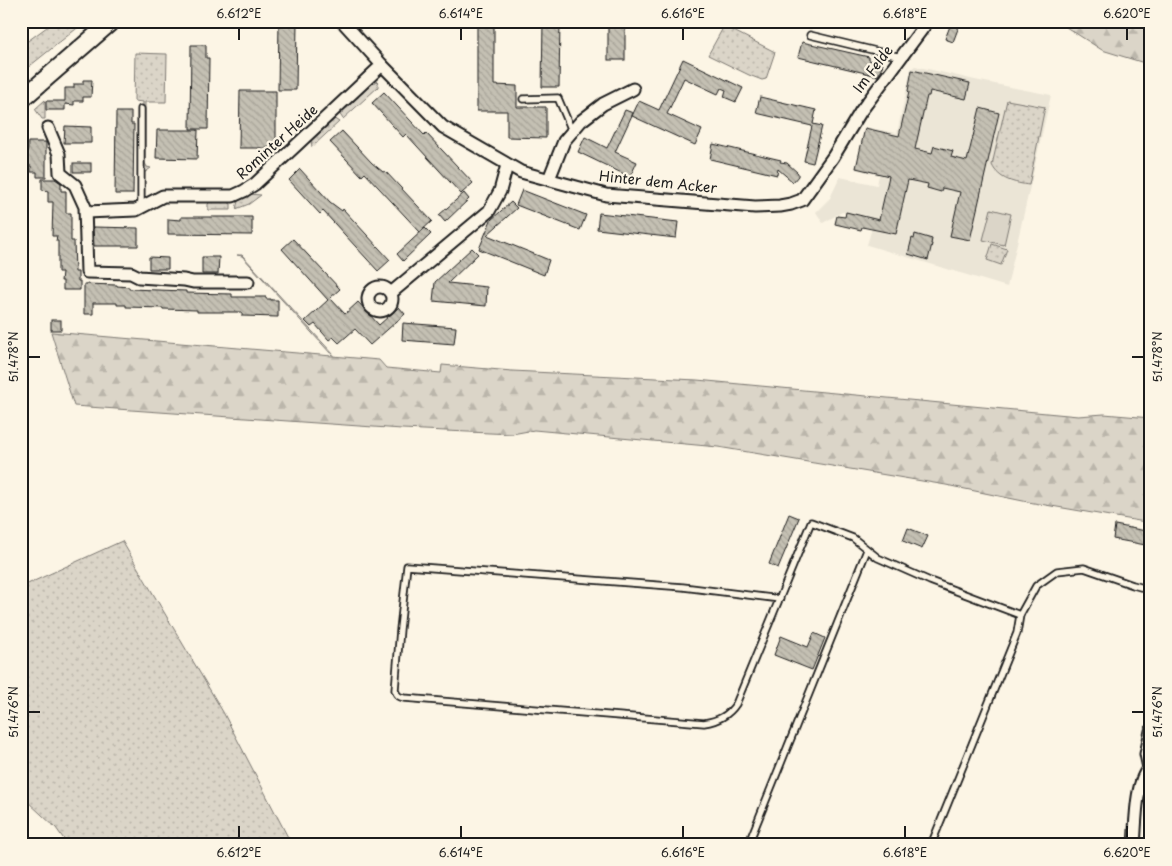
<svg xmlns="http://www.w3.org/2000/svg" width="1172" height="866" viewBox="0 0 1172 866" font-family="'Playpen Sans',sans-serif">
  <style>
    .built { fill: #ebe5d6 }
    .grass { fill: url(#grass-dots); stroke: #7c7872 }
    .forest { fill: url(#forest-firs); stroke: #7c7872 }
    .pitch { fill: #dbd5c8; stroke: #7c7872 }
    .building { fill: url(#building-back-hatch); stroke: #1c1c1c }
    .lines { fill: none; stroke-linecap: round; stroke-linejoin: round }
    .lane-casing { stroke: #1c1c1c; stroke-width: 9 }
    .street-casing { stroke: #1c1c1c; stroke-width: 15 }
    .secondary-casing { stroke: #1c1c1c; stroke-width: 20 }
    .lane { stroke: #fcf5e5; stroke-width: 5.5 }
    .street { stroke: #fcf5e5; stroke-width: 11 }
    .secondary { stroke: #fcf5e5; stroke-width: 16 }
    .ticks { fill: none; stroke: #1c1c1c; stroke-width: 2 }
    .labels { text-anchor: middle; stroke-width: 4.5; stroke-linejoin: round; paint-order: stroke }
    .street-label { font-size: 14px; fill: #1c1c1c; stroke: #fcf5e5 }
    .neatline { fill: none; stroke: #1c1c1c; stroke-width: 2 }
    .ticks-label { font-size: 12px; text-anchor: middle; fill: #1c1c1c }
  </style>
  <defs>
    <pattern id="grass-dots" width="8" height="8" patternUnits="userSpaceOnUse" patternTransform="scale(1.25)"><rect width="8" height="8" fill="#dbd5c8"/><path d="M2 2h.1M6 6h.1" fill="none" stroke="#bbb6ab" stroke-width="1.8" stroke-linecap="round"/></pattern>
    <pattern id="forest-firs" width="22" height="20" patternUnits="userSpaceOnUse" patternTransform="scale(1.25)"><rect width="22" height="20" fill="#dbd5c8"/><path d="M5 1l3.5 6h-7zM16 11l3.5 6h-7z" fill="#bbb6ab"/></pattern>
    <pattern id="building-back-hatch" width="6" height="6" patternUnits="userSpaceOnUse" patternTransform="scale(1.25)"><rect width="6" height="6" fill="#c4c0b3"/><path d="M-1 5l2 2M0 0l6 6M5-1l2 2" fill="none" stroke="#a8a499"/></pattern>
  </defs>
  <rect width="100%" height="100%" fill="#fcf5e5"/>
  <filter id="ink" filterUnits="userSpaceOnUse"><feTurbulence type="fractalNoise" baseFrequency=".02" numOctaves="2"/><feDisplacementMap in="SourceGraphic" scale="10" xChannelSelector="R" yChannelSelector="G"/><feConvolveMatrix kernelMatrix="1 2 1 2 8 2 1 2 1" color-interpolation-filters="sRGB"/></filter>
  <g filter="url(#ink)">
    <polygon class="built" points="915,66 975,80 1051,95 1007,287 867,245 872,228 877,220 842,212 823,223 816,212 830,198 840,177 877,185 879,175 855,169 865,127 897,133 911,69"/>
    <g class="grass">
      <polygon points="55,21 86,21 21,73 21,46"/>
      <polygon points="724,26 775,52 766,79 762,80 749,75 708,55"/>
      <polygon points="135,53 167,54 166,102 145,102 145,163 147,167 151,168 144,173 142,172 143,102 134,101"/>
      <polygon points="375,80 378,83 378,87 343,119 339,113"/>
      <polygon points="45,100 45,119 42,119 35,109"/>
      <path d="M1007 100 1045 107 1029 185C1015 183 999 180 992 165Z"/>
      <polygon points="333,118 339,122 312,147 311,141 313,136"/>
      <polygon points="249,194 261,195 249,204 236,209 238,201"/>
      <polygon points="211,201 228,202 231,204 231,210 208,210 208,204"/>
      <polygon points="992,244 1007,249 1001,265 987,260"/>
      <polygon points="237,255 242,255 334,355 332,355 242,256"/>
      <polygon points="122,541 223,712 292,845 68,845 56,828 27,801 21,790 21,587"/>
    </g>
    <g class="forest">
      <polygon points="1069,21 1151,21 1151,65 1102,50 1066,27"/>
      <polygon points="51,332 379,360 386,368 441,373 442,365 512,371 697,380 1078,416 1104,414 1151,418 1151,523 1028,502 946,485 718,447 534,430 512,434 402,429 74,406"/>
    </g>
    <polygon class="pitch" points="991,209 1011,214 1004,245 983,240"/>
    <g class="building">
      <polygon points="279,21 297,21 296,90 278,90"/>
      <polygon points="543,21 560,21 559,87 542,87"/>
      <rect x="608" y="21" width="17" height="39"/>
      <polygon points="952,21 961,21 953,42 945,39"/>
      <polygon points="477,26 494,26 494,85 517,86 517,107 546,107 546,138 507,137 507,111 477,111"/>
      <polygon points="802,42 869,57 869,60 883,64 880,72 878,76 798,57"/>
      <polygon points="191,45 206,45 206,58 209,58 208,129 190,129"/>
      <polygon points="683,59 743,88 736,102 724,97 726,90 721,88 718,94 684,78 667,114 702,130 695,145 632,116 639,101 659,110"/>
      <polygon points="912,70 970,83 966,99 930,91 929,96 927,96 915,149 932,153 934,146 953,151 951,157 967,161 980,108 999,113 970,240 950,236 960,192 942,188 941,192 927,188 928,184 908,180 896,234 862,227 861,230 835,224 837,216 845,217 846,212 879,220 889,176 856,168 865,128 899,136 909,92 908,91"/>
      <polygon points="83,80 92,80 91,97 83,97 83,101 74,101 74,105 65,104 65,110 46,110 46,101 65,101 65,88 74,88 74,84 83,84"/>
      <polygon points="240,91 276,91 276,148 239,148"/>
      <polygon points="384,92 424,135 426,133 473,183 461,194 406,134 403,137 372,103"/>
      <polygon points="760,97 816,110 813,124 822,126 813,163 804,161 812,126 756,113"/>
      <polygon points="625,110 633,113 615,152 637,162 630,177 578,152 585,137 607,148"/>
      <polygon points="116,112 131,112 131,124 134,124 133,194 115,194"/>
      <polygon points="65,126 91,127 91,143 64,143"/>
      <polygon points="157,130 198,130 197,159 156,158"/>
      <polygon points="342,131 372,163 383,172 385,171 432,221 420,232 365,173 362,176 330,142"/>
      <polygon points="28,142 46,142 46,177 37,177 37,172 31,172 31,166 27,166"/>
      <polygon points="713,144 781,160 780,162 787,163 798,173 798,176 793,182 778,169 777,175 710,159"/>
      <rect x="73" y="163" width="18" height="9"/>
      <polygon points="300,169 330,202 342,211 343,209 390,260 378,271 323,211 320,214 289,180"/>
      <polygon points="42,179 55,179 61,183 61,191 66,191 66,213 71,213 71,241 74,241 75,272 78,272 78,281 80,281 80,290 63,290 63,281 61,281 62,272 58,272 58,241 56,241 57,236 52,236 53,202 48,202 48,191 42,190"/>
      <polygon points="522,190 586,215 580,230 516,205"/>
      <polygon points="464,193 469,199 445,222 439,215"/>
      <polygon points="511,202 517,208 487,235 549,260 544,275 479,249 491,220"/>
      <polygon points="599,213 678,222 676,238 597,229"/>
      <polygon points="181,217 252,217 252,235 168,234 168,219 181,220"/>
      <polygon points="93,227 138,228 138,246 94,246"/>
      <polygon points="425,228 431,234 403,261 397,254"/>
      <polygon points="915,234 932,239 931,244 932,244 928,260 908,254 912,238 914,239"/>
      <polygon points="293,239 340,289 330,298 345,314 358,302 379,325 399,307 405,314 370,345 355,329 339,343 333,337 329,340 315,324 311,327 305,321 328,300 282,249"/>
      <polygon points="472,248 478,254 448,283 487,287 486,306 433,301 435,282"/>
      <polygon points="149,257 168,258 168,269 149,269"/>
      <polygon points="202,257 219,257 218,274 202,274"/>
      <polygon points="84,284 117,285 117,286 129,287 129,289 186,291 186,293 232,294 232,297 266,297 266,299 271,299 271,300 278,300 278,317 242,316 242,312 197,312 197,310 163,309 163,308 126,307 126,305 117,305 117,303 93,303 93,314 84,314"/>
      <rect x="51" y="320" width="10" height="10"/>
      <polygon points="403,323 456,327 454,344 402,340"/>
      <polygon points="789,514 799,518 778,568 769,564"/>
      <polygon points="1115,525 1151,532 1151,546 1113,539"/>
      <polygon points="908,528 928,536 922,549 903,541"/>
      <polygon points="814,633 825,638 812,670 774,655 781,636 808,647"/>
    </g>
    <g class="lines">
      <g class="lane-casing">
        <g id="lane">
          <polyline points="810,35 901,57"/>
          <polyline points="523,99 558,98 572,131"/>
          <polyline points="141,207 141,109"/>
          <path d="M780 599 683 587 407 566 400 629 395 690C397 696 399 697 404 698L704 723C718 721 728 716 736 704L811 522 853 538 878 558 930 581 1020 615 1036 586 1057 571 1084 568 1133 585 1151 590"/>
          <polyline points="748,845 867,550"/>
          <polyline points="931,845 1017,633 1020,615"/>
        </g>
      </g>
      <g class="street-casing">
        <g id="street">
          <polyline points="342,21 382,65 443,127 521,172 606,195 755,207 780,206 791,204 802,200 833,157 861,111 928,21"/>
          <polyline points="48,128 59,154 60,173 75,185 85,207 87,272 131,273 139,277 184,280 193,282 248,282"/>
          <polyline points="549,179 564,141 581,121 603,104 633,89"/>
          <polyline points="86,212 136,210 163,196 233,196 244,191 255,184 382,65"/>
          <circle cx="380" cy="299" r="12"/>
          <polyline points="391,293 489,211 500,191 507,165"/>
          <path d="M1134 845C1136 825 1135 782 1149 768L1146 754 1151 731"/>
        </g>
      </g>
      <g class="secondary-casing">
        <polyline id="secondary" points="21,100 112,21"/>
      </g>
      <use href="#lane" class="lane"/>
      <use href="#street" class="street"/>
      <use href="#secondary" class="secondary"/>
    </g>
  </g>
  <path class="ticks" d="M239 28V40M461 28V40M683 28V40M905 28V40M1127 28V40M28 357H40M1132 357H1144M28 712H40M1132 712H1144M239 826V838M461 826V838M683 826V838M905 826V838M1127 826V838"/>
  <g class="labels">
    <g class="street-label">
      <text transform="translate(873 69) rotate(-53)" y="5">Im Felde</text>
      <text transform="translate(277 142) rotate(-42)" y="5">Rominter Heide</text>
      <text transform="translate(658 182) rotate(6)" y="5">Hinter dem Acker</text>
    </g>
  </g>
  <rect width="1172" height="866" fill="none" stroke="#fcf5e5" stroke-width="55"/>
  <rect x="28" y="28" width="1116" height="810" class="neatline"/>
  <g class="ticks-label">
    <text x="239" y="18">6.612°E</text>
    <text x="461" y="18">6.614°E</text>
    <text x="683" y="18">6.616°E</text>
    <text x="905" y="18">6.618°E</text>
    <text x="1127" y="18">6.620°E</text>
    <text transform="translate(14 357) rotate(-90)" y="4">51.478°N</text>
    <text transform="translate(1158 357) rotate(-90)" y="4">51.478°N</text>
    <text transform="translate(14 712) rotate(-90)" y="4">51.476°N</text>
    <text transform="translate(1158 712) rotate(-90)" y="4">51.476°N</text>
    <text x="239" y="857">6.612°E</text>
    <text x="461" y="857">6.614°E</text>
    <text x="683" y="857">6.616°E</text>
    <text x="905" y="857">6.618°E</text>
    <text x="1127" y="857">6.620°E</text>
  </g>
</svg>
